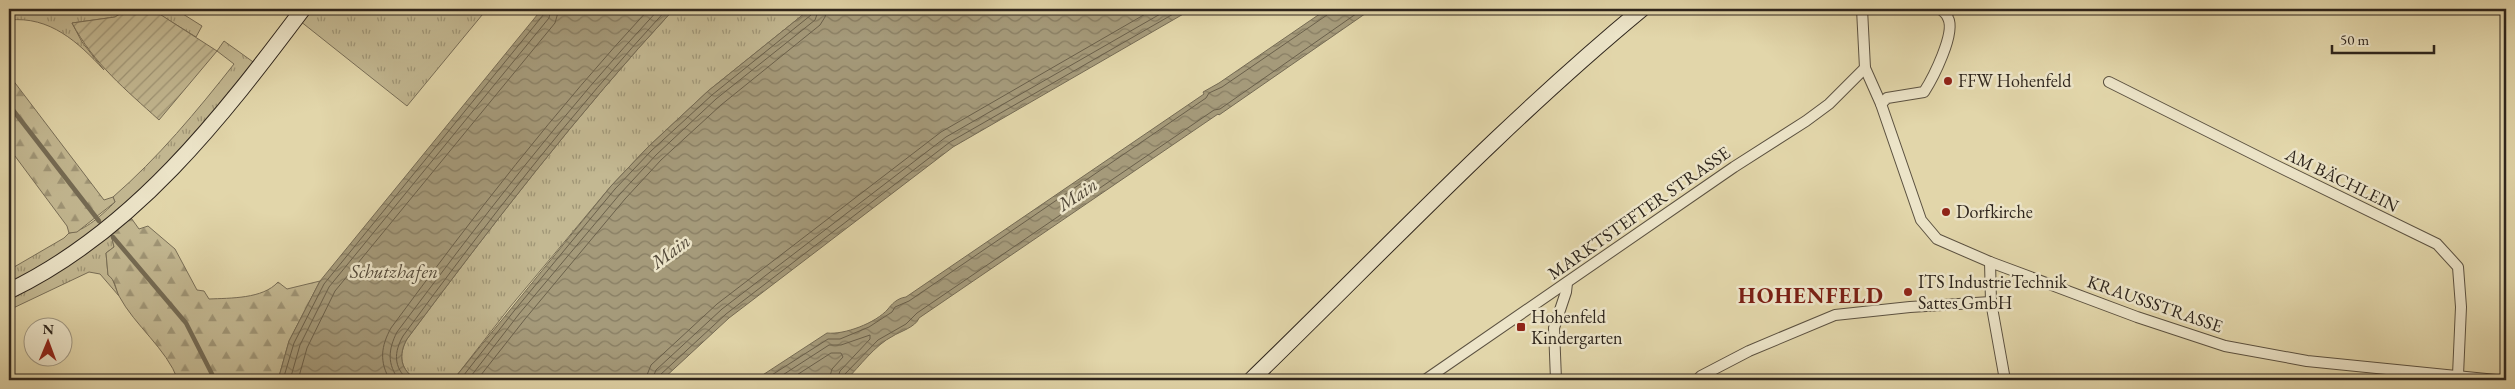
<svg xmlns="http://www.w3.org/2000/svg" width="2515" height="389" viewBox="0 0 2515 389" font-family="'EB Garamond',serif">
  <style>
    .grass { fill: url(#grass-tufts); stroke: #786e57 }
    .forest { fill: url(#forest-firs); stroke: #786e57 }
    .garden { fill: url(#garden-furrows); stroke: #786e57 }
    .water { fill: url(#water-waves); stroke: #756b54 }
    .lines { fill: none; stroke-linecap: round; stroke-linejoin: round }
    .shore { stroke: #6a604b; stroke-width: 1 }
    .stream { stroke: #756b54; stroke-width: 4.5 }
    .street-casing { stroke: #5b5140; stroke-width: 12 }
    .secondary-casing { stroke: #2e251c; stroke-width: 17 }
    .street { stroke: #ece4c8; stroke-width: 10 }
    .secondary { stroke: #ece4c8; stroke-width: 15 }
    .poi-dot { fill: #8f2418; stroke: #ece4c8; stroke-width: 2 }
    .labels { text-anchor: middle; stroke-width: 5; stroke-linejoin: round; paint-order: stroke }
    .poi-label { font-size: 18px; fill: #2e251c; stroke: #ece4c8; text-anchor: start }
    .street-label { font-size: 18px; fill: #2e251c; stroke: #ece4c8 }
    .water-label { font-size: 19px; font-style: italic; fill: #524838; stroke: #ece4c8 }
    .district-label { font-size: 22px; font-weight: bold; letter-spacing: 1px; fill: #7a1f14; stroke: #ece4c8 }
  </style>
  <defs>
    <pattern id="grass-tufts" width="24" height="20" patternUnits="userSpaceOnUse" patternTransform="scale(1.25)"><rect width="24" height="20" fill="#c3b892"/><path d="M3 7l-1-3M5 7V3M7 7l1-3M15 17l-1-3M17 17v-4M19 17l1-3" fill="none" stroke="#9f9576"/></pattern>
    <pattern id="forest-firs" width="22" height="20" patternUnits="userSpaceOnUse" patternTransform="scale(1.25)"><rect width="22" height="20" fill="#c3b892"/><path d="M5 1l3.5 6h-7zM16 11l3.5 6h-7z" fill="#9f9576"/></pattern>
    <pattern id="garden-furrows" width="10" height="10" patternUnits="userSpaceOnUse" patternTransform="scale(1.25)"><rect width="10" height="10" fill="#c3b892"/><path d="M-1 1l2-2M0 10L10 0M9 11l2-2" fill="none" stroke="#9f9576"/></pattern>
    <pattern id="water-waves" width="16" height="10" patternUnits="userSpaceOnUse" patternTransform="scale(1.25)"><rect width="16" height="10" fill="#a59a7a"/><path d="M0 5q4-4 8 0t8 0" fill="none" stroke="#877d63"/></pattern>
  </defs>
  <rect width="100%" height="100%" fill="#e2d6aa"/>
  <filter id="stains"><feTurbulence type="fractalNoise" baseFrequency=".004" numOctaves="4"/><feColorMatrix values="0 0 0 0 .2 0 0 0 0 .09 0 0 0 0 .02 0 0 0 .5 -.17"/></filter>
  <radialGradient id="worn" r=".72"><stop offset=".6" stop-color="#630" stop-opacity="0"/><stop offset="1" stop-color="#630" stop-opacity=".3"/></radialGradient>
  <g class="grass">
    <path d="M9 9H128L115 17 72 23 82 42 104 70C78 42 50 16 9 20Z"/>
    <polygon points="128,9 175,9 202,26 196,37 159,14"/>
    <polygon points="309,9 487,9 407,106 300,21"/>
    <path d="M674 9H810L708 91 648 147 611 186 510 307 454 379 417 380C400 370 398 355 407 339 492 225 578 113 674 9Z"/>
    <path d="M224 41 256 64 130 208 9 288V270L64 238 69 233C85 231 103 214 115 202L113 197C158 158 197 111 234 64L217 51Z"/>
    <polygon points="110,230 114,247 106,253 108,275 112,278 119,296 100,274 89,272 9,310 9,294"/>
  </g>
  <g class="forest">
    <polygon points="9,75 104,200 113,197 115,202 77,232 69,233 67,226 9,148"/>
    <path d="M129 215 139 229 148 226 175 249 197 290 204 291 209 299C230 298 263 299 278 282L287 289 320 281 289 341 278 380H178C166 348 135 326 119 296 115 288 116 281 108 275L106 253 114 247 110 230Z"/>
  </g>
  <path class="garden" d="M128 9 158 13 217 51 159 120C125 89 94 64 72 23L115 17Z"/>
  <g class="water">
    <path d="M542 9H674C578 113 492 225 407 339 398 355 400 370 417 380H278L289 341 320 281Z"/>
    <polygon points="810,9 1192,9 953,147 729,318 662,380 453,380 611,186 648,147 708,91"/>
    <path d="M1327 9H1372L1219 115 1218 114 919 318C916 327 899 332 893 336 875 345 860 366 846 380H755L827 333C844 335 876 323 888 309 891 305 897 298 906 297L1204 94 1203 92 1219 83Z"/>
  </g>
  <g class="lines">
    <g class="shore">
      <polyline points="283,380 294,343 324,284 544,14 545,9"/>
      <polyline points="290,380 300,345 329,287 549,18 551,9"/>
      <polyline points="298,380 307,348 335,291 555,23 559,9"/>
      <path d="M390 380C379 362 381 346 391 328 472 218 556 109 649 9"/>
      <path d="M399 380C387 364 388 350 397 332 480 221 564 111 659 9"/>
      <path d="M408 380C393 367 394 352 403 336 486 223 572 112 667 9"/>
      <polyline points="460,380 514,311 615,189 651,151 712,95 811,15 813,9"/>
      <polyline points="468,380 519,314 620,194 656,155 716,99 815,20 819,9"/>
      <polyline points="477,380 525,319 625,199 661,160 721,105 820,25 825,17 827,9"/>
      <polyline points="645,380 651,365 717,304 941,132 1154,9"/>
      <polyline points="652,380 656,370 722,309 946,137 1169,9"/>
      <polyline points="659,380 660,375 726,314 950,142 1182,9"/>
      <polyline points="764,380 828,339 840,339 869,327 892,312 895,307 909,301 1206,98 1209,93 1222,87 1327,15 1329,9"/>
      <polyline points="775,380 829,345 841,345 870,335 870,339 840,371 837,380"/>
      <polyline points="789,380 831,353 841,353 843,357 832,369 829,380"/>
      <polyline points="843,380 844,375 878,340 906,324 917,313 1214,110 1220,109 1363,9"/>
    </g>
    <g class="stream">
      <polyline points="9,105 99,221"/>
      <polyline points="113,237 186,323 215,380"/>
    </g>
    <g class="street-casing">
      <g id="street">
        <polyline points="1862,9 1865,68 1881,104 1921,220 1937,239 1990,262 2137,317 2225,346 2307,361 2496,380"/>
        <polyline points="2109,82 2275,165 2437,244 2458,267 2461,307 2458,375"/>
        <path d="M1881 104 1887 98 1924 92C1933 78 1956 33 1948 18 1947 15 1943 11 1940 9"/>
        <polyline points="1990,262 1991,302 2005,380"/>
        <polyline points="1425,380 1734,167 1806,121 1829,104 1865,68"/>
        <polyline points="1556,380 1554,328 1566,292 1567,283"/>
        <polyline points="1697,380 1701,376 1749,351 1835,315 1910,307 1991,302"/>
      </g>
    </g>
    <g class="secondary-casing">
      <g id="secondary">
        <path d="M9 291C134 231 222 117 303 9"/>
        <path d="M1251 380C1380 255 1503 124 1642 9"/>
      </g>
    </g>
    <use href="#street" class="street"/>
    <use href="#secondary" class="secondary"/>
  </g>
  <g class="poi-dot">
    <circle cx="1948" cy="81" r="5"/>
    <circle cx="1946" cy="212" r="5"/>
    <circle cx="1908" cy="292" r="5"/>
    <rect x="1516" y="322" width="10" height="10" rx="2.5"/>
  </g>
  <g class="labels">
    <g class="poi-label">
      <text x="1958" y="87">FFW Hohenfeld</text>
      <text x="1956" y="218">Dorfkirche</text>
      <text x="1918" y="288">ITS IndustrieTechnik<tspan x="1918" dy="21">Sattes GmbH</tspan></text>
      <text x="1531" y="323">Hohenfeld<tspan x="1531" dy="21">Kindergarten</tspan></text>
    </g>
    <g class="street-label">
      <text transform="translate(2342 180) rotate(26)" y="6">AM BÄCHLEIN</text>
      <text transform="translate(1639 213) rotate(-35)" y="6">MARKTSTEFTER STRASSE</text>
      <text transform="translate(2155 304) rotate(19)" y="6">KRAUSSSTRASSE</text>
    </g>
    <g class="water-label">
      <text transform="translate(1077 194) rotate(-34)" y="7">Main</text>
      <text transform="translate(670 251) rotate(-37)" y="7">Main</text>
      <text x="394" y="278">Schutzhafen</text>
    </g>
    <g class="district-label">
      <text x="1811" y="303">HOHENFELD</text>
    </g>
  </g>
  <rect width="2515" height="389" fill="none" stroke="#e2d6aa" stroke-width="30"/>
  <rect x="10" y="10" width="2495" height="369" fill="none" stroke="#2e251c" stroke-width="2.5"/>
  <rect x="15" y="15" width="2485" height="359" fill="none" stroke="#2e251c"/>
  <g transform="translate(48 342) rotate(1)"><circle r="24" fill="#ece4c8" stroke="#a09883"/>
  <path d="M0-4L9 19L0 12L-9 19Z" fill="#8f2418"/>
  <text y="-8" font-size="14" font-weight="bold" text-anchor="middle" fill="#2e251c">N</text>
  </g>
  <path d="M2332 45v8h102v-8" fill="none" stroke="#2e251c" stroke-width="2.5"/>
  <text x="2340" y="45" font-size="15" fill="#2e251c" stroke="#ece4c8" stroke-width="4" paint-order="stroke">50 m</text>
  <rect width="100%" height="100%" filter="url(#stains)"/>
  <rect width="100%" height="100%" fill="url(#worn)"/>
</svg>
